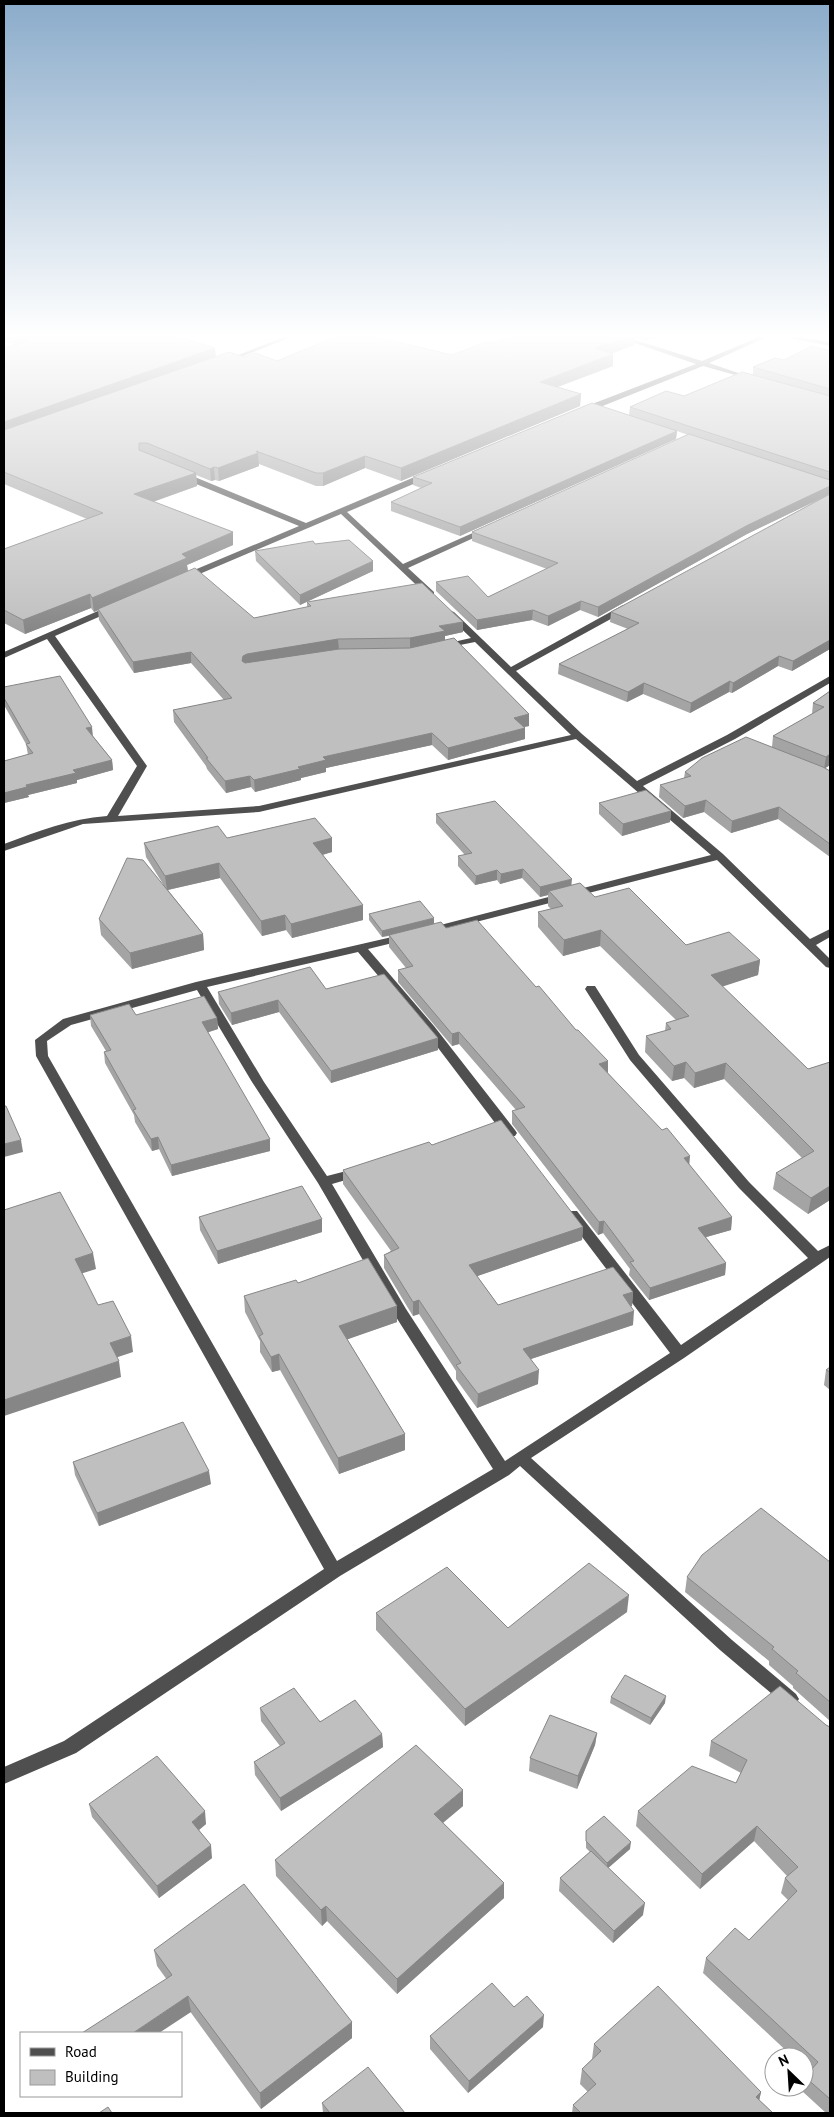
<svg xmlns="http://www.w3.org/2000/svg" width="834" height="2117" viewBox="0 0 834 2117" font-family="'PT Sans',sans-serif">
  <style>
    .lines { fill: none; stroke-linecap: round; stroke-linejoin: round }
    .minor { fill: #4f4f4f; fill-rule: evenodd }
    .wall { fill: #a4a4a4 }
    .shaded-wall { fill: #868686 }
    .building { fill: #bfbfbf; stroke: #868686 }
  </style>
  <rect width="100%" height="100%" fill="#fff"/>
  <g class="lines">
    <g class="minor">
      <polygon points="284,337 292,337 228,362 223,361"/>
      <polygon points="617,337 626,337 702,361 759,337 767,337 709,363 753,378 753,380 703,366 585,413 579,413 579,409 696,364"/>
      <polygon points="785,337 798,337 830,342 830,346"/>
      <polygon points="179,473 185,473 306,523 424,473 430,473 430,477 347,512 403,564 484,528 491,530 408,568 434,592 434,596 428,596 341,514 183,581 179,578 180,576 299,526 179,477"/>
      <path d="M114 604 117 605V609L55 636 147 766 118 816 259 806 571 735 475 642 440 649V645L471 638 448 616 447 614 451 611 454 612 511 667 623 605H629V609L516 671 582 734 637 781 727 735 830 676V683L735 739 643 786 723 854 810 939 830 929V937L816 945 830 959V968L826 967 717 860 433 933H425L423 931 425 929 711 855 576 739 259 812 83 824 4 851V844C39 831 69 819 107 816L137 766 47 639 4 658V652Z"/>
      <path d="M405 934 409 935 411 937 409 939 368 949 434 1026 515 1130 517 1133 515 1136H505L426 1032 358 952 207 987 264 1082 327 1176 358 1168 363 1169 365 1172 363 1175 332 1184 406 1309 505 1461 670 1353 567 1217 565 1214 567 1211H577L681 1345 808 1258 739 1188 630 1060 585 989 587 986H595L639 1055 749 1182 818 1251 830 1245V1257L684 1358 531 1458 732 1640 796 1694 799 1699 796 1704 790 1707 784 1704 720 1650 520 1466 509 1475 340 1576 76 1753 4 1784V1767L64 1741 324 1569 36 1056 35 1040 63 1019 196 982ZM197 990 252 1082 318 1183 396 1317 493 1469 337 1561 48 1056 47 1041 71 1025Z"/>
    </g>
  </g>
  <g class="wall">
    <polygon points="4,337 179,337 216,356 244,357 277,361 452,355 512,337 657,337 644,341 635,338 634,345 611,354 613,354 613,366 557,387 581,394 580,406 401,481 365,468 323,486 316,486 259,464 259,466 219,481 215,480 211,481 196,475 197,486 153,502 233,545 187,565 188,571 254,618 307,607 307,602 463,632 445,636 445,640 529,714 529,726 524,727 525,728 525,739 448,760 432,745 326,768 326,772 301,778 301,780 255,792 251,787 226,793 207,769 206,766 174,722 173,710 224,700 191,663 134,673 99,620 98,610 94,612 91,608 25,634 4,623 4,549 87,519 4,484 4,348 14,345 4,341"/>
    <polygon points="830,351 830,649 792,671 778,666 732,693 729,692 690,713 643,694 627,702 558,674 559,664 628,629 610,622 611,612 816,501 747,534 598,617 580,610 548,626 532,620 477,630 436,591 436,582 488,597 547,569 472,541 472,532 688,435 677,431 676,439 460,536 391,511 391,502 421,488 413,485 413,477 629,415 630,407 684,396 753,374 753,367"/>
    <polygon points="255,551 373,571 300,605 256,561"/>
    <polygon points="4,687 93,736 112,760 113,770 77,780 77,783 28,795 29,797 4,803 4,761 28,755 26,744 4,705"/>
    <polygon points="830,691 830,765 825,768 830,771 830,857 778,819 731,833 704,812 683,818 659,797 660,785 684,778 685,772 772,747 773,736 812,714 813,703"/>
    <polygon points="599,803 671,811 670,822 622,836 599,814"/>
    <polygon points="436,814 686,945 760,960 758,975 722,986 808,1069 830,1062 830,1200 808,1214 773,1189 776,1173 802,1158 724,1079 694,1088 684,1078 672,1081 645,1052 646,1036 665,1031 666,1023 676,1020 600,946 563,956 538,927 538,912 551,909 548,906 548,895 540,897 522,878 500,884 497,880 475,885 458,866 458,856 465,855 436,823"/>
    <polygon points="227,838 332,838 332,852 323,855 363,920 292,938 286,930 262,936 220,878 168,890 203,934 204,950 132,969 101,935 99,919 163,884 146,857 144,843"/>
    <polygon points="369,914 434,924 446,928 536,987 576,1030 608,1061 608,1073 689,1165 732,1217 731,1230 706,1237 726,1263 725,1275 649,1300 629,1275 630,1269 603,1233 598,1235 512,1124 512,1111 516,1110 459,1044 452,1046 398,982 398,970 406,968 389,947 389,936 382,937 369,920"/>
    <polygon points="326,989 438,1038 438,1050 331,1083 279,1012 232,1025 219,1004 218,992"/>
    <polygon points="90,1015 217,1018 218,1029 208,1032 270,1151 172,1176 159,1149 152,1151 135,1122 134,1115 105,1063 104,1052 106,1051 91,1026"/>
    <polygon points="432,1145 583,1227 582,1240 477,1276 498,1305 633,1292 632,1306 631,1306 633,1325 531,1359 538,1384 477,1408 456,1379 456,1371 419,1314 413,1316 408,1308 384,1268 384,1255 391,1251 343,1184 343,1170"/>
    <polygon points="199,1217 322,1219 322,1232 218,1264 200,1230"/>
    <polygon points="298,1283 397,1306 397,1322 347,1339 405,1434 405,1450 339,1474 280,1370 272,1372 260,1352 260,1341 245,1312 244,1296"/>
    <polygon points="830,1367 830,1390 824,1385 826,1370"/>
    <polygon points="73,1462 211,1484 99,1526 75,1475"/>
    <polygon points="830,1562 830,1721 793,1688 793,1686 769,1665 769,1661 685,1592 687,1577"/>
    <polygon points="627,1612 465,1726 376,1630 376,1613 508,1628"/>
    <polygon points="611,1697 665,1703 650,1725 610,1703"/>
    <polygon points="260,1708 382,1734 383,1747 281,1811 255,1775 254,1762 280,1746 261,1721"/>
    <polygon points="826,1725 830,1727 830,2113 826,2113 802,2091 803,2087 804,2087 804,2082 805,2077 809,2072 804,2067 804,2057 793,2057 703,1973 706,1958 749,1940 788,1900 781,1893 785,1878 787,1876 754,1841 700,1889 636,1826 638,1811 736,1783 741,1773 709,1756 711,1741"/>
    <polygon points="597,1733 595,1745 577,1789 529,1771 530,1758"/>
    <polygon points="89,1804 206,1824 199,1830 212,1858 159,1898 92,1817"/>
    <polygon points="463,1806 443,1823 504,1883 504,1898 397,1994 327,1921 322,1926 276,1876 275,1860"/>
    <polygon points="586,1831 630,1849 608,1868 643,1915 613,1943 559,1891 560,1878 590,1852 586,1848"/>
    <polygon points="154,1950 352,2022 352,2038 261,2109 157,1966"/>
    <polygon points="514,2007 543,2027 468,2093 430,2049 430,2036"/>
    <polygon points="594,2044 761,2092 759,2100 773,2113 572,2113 573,2105 588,2092 580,2084 582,2069 592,2059"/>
    <polygon points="322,2103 405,2113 323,2113"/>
  </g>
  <g class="shaded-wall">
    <polygon points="627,337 635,337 634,345 594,360 594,348"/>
    <polygon points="645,337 657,337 644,341"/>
    <polygon points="215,348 216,359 4,435 4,422"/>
    <polygon points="613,354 613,366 539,394 540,382"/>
    <polygon points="581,394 580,406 401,481 401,468"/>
    <polygon points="677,431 676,439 460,536 460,527"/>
    <polygon points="258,453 259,466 219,481 218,468"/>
    <polygon points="365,456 365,468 323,486 323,473"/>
    <polygon points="214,467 215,480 211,481 210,469"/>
    <polygon points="196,473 197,486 135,508 134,494"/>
    <polygon points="830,486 830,494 747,534 598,617 598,607 748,525"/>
    <polygon points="233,532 233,545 187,565 188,572 94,612 92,598 182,554"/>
    <polygon points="373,561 373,571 300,605 300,595"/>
    <polygon points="90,594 91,608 25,634 23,620"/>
    <polygon points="581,601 580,610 548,626 548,616"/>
    <polygon points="533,610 532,620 477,630 477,620"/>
    <polygon points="463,622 463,632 445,636 445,642 410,649 410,638 439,626"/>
    <polygon points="338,639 339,650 248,665 242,661 243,656 247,654"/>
    <polygon points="830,640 830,649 792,671 793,661"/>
    <polygon points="191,652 191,663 134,673 133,662"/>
    <polygon points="779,656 778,666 732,693 733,683"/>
    <polygon points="730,681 729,692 690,713 691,703"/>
    <polygon points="644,683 643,694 627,702 628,692"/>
    <polygon points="529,714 529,726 513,729 514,718"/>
    <polygon points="92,727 93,737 86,728"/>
    <polygon points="525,728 525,739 448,760 448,748"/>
    <polygon points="432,733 432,745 326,768 326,772 301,778 301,780 255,792 254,780 298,767 323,757"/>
    <polygon points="830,754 830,765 824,769 826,757"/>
    <polygon points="112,760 113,770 77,780 77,783 28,795 29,797 4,803 4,793 73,770"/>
    <polygon points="250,776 251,787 226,793 225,781"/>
    <polygon points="706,800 704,812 683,818 685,806"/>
    <polygon points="779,807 778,819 731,833 732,821"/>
    <polygon points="671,811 670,822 622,836 623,824"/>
    <polygon points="332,838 332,852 313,857 313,843"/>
    <polygon points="219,863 220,878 167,890 165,876"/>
    <polygon points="523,869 522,878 500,884 501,874"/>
    <polygon points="497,870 497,880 475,885 476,876"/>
    <polygon points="572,879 571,889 549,891 548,895 540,897 540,887"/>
    <polygon points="363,905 363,920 292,938 291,924"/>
    <polygon points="285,915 286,930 262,936 261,921"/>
    <polygon points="434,918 434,924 382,937 382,931"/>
    <polygon points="601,930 600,946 563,956 564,940"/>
    <polygon points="203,934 204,950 132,969 130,953"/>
    <polygon points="760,960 758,975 709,991 711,975"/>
    <polygon points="278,1000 279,1012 232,1025 231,1013"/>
    <polygon points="217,1018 218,1029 203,1034 202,1022"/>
    <polygon points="459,1032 459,1044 452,1046 452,1034"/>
    <polygon points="438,1038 438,1050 331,1083 331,1071"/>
    <polygon points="608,1061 608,1073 599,1064"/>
    <polygon points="686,1062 684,1078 672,1081 674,1066"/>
    <polygon points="726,1063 724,1079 694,1088 695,1073"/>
    <polygon points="158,1137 159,1149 152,1151 151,1139"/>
    <polygon points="270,1139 270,1151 172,1176 171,1165"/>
    <polygon points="21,1140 23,1152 4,1157 4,1144"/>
    <polygon points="690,1156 689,1168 684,1158"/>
    <polygon points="830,1186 830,1200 808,1214 811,1198"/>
    <polygon points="732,1217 731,1230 696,1240 698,1228"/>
    <polygon points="322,1219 322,1232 218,1264 217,1251"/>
    <polygon points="604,1221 603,1233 598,1235 599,1222"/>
    <polygon points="583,1227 582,1240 469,1279 469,1265"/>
    <polygon points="93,1253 96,1269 77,1275 75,1259"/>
    <polygon points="726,1263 725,1275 649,1300 650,1288"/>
    <polygon points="633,1292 632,1306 621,1309 623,1295"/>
    <polygon points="419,1300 419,1314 413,1316 413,1302"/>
    <polygon points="397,1306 397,1322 340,1342 339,1326"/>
    <polygon points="634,1311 633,1325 522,1362 523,1349"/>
    <polygon points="131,1336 133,1352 112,1359 110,1343"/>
    <polygon points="279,1354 280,1370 272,1372 271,1357"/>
    <polygon points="119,1361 121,1377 4,1416 4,1400"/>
    <polygon points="539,1370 538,1384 477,1408 478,1394"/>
    <polygon points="405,1434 405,1450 339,1474 338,1458"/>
    <polygon points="209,1471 211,1484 99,1526 97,1513"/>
    <polygon points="629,1595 627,1612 465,1726 465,1709"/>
    <polygon points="666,1696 665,1703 650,1725 651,1718"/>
    <polygon points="597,1733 595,1745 577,1789 578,1776"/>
    <polygon points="382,1734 383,1747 281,1811 280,1798"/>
    <polygon points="463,1790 463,1806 434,1830 434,1814"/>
    <polygon points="205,1811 206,1824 194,1834 192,1822"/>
    <polygon points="757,1826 754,1841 700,1889 702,1874"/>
    <polygon points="631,1842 630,1849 607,1869 607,1863"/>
    <polygon points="211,1845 212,1858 159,1898 157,1886"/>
    <polygon points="504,1883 504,1898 397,1994 397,1979"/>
    <polygon points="645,1903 643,1915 613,1943 614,1931"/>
    <polygon points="326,1906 327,1921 322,1926 321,1910"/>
    <polygon points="188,1996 191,2012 159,2033 133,2033"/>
    <polygon points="544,2015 543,2027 468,2093 469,2081"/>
    <polygon points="352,2022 352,2038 261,2109 260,2093"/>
    <polygon points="761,2092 758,2106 756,2097"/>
  </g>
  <g class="building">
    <polygon points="19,337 179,337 215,348 4,422 4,348 28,341"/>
    <polygon points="335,337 377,337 452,355 486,342 492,343 512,337 627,337 594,348 613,354 540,382 581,394 401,468 365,456 323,473 316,473 256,451 258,453 218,468 214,467 210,469 147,443 139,443 139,450 196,473 134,494 233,532 182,554 187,558 92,598 90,594 23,620 4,610 4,549 103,513 4,472 4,430 229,352 244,357 255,353 277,361"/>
    <polygon points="812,346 830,351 830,389 753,367 775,358 784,360"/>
    <polygon points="742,372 830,396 830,472 630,407 666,391 684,396"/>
    <polygon points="592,403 677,431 460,527 391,502 432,483 413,477"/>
    <polygon points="689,434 830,480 830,486 748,525 598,607 581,601 548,616 533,610 477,620 436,582 468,576 488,597 558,563 472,532"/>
    <polygon points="830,494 830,640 793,661 779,656 733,683 730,681 691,703 644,683 628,692 559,664 639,623 611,612"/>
    <polygon points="349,540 373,561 300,595 255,551 313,541 315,544"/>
    <polygon points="195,568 254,618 311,606 307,602 422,583 463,622 439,626 445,631 410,638 338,639 247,654 243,656 242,661 245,663 339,649 410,648 454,638 529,714 514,718 525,728 448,748 432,733 323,757 326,760 298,767 300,769 254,780 250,776 225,781 206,758 208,758 173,710 232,698 191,652 133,662 98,609"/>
    <polygon points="60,676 92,727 86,728 112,760 73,770 76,773 26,785 27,787 4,793 4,761 33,753 26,744 30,743 4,698 4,687"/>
    <polygon points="830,691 830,754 826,757 773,736 824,707 813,703"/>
    <polygon points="746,737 823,767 830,771 830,844 779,807 732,821 706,800 685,806 660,785 691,776 685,772 702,758"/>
    <polygon points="646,790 671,811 623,824 599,803"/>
    <polygon points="495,801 572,879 540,887 523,869 501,874 497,870 476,876 458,856 472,853 436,814"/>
    <polygon points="315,818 332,838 313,843 363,905 291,924 285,915 261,921 219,863 165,876 144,843 218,826 227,838"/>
    <polygon points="127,858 143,860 203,934 130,953 99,919"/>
    <polygon points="580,883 595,897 629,888 686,945 729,932 760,960 711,975 808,1069 830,1062 830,1186 811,1198 776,1173 814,1151 726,1063 695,1073 686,1062 674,1066 646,1036 671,1029 666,1023 689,1016 601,930 564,940 538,912 563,906 549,891"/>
    <polygon points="420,901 434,918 382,931 369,914"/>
    <polygon points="477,920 536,987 539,986 576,1030 578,1030 608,1061 599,1064 662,1130 667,1128 690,1156 684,1158 732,1217 698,1228 726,1263 650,1288 630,1262 634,1261 604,1221 599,1222 512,1111 525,1107 459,1032 452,1034 398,970 413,966 389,935 441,922 446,928"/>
    <polygon points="310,967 326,989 384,974 438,1038 331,1071 278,1000 231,1013 218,992"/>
    <polygon points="204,996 217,1018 202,1022 270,1139 171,1165 158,1137 151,1139 133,1110 136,1109 104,1052 111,1050 90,1015 129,1004 136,1015"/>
    <polygon points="4,1106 6,1106 21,1140 4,1144"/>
    <polygon points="501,1120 583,1227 469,1265 498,1305 613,1267 633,1292 623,1295 634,1311 523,1349 539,1370 478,1394 456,1365 461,1363 419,1300 413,1302 408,1294 384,1255 399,1248 343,1170 429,1142 432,1145"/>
    <polygon points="302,1186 322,1219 217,1251 199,1217"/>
    <polygon points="60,1192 93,1253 75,1259 98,1305 113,1301 131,1336 110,1343 119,1361 4,1400 4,1210"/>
    <polygon points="368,1258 397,1306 339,1326 405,1434 338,1458 279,1354 271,1357 259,1336 263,1334 244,1296 296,1280 298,1283"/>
    <polygon points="830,1367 830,1372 826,1370"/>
    <polygon points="183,1422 209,1471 97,1513 73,1462"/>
    <polygon points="761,1508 830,1562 830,1702 796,1673 798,1671 772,1649 774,1647 687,1577 702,1555"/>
    <polygon points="589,1563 629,1595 465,1709 376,1613 447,1567 508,1628"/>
    <polygon points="625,1675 666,1696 651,1718 611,1697"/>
    <polygon points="780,1686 826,1725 830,1727 830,2099 805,2077 818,2062 706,1958 735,1928 749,1940 797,1891 785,1878 798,1867 757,1826 702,1874 638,1811 692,1766 736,1783 747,1760 711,1741"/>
    <polygon points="294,1688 320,1722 355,1700 382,1734 280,1798 254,1762 285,1743 260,1708"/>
    <polygon points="550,1715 597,1733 578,1776 530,1758"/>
    <polygon points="416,1745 463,1790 434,1814 504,1883 397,1979 326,1906 321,1910 275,1860"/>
    <polygon points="157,1756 205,1811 192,1822 211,1845 157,1886 89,1804"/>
    <polygon points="604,1816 631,1842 607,1863 586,1841 586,1831"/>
    <polygon points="591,1851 645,1903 614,1931 560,1878"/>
    <polygon points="244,1884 352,2022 260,2093 188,1996 133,2033 82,2033 172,1975 154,1950"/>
    <polygon points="492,1983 514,2007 527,1996 544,2015 469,2081 430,2036"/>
    <polygon points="658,1986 761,2092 756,2097 773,2113 581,2113 573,2105 596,2084 582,2069 601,2051 594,2044"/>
    <polygon points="368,2067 405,2113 330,2113 322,2103"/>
    <polygon points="108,2107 112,2113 99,2113"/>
  </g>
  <linearGradient id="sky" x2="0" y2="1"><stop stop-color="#8aabca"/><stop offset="0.53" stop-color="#fff"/><stop offset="1" stop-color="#fff" stop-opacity="0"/></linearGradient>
  <rect width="834" height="633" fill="url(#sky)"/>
  <rect width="834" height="2117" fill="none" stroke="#000000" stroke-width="10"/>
  <rect x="20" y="2032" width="162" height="65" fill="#ffffff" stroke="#999999"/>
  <rect x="30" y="2048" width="25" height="8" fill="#4f4f4f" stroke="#999999"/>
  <text x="65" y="2057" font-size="15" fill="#000000">Road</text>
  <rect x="30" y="2070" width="25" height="15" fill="#bfbfbf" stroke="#999999"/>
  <text x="65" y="2082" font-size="15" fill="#000000">Building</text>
  <g transform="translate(789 2072) rotate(335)"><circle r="24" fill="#ffffff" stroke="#999999"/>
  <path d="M0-4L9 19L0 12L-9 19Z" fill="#000000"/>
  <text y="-8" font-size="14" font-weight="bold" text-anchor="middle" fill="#000000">N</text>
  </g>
</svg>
